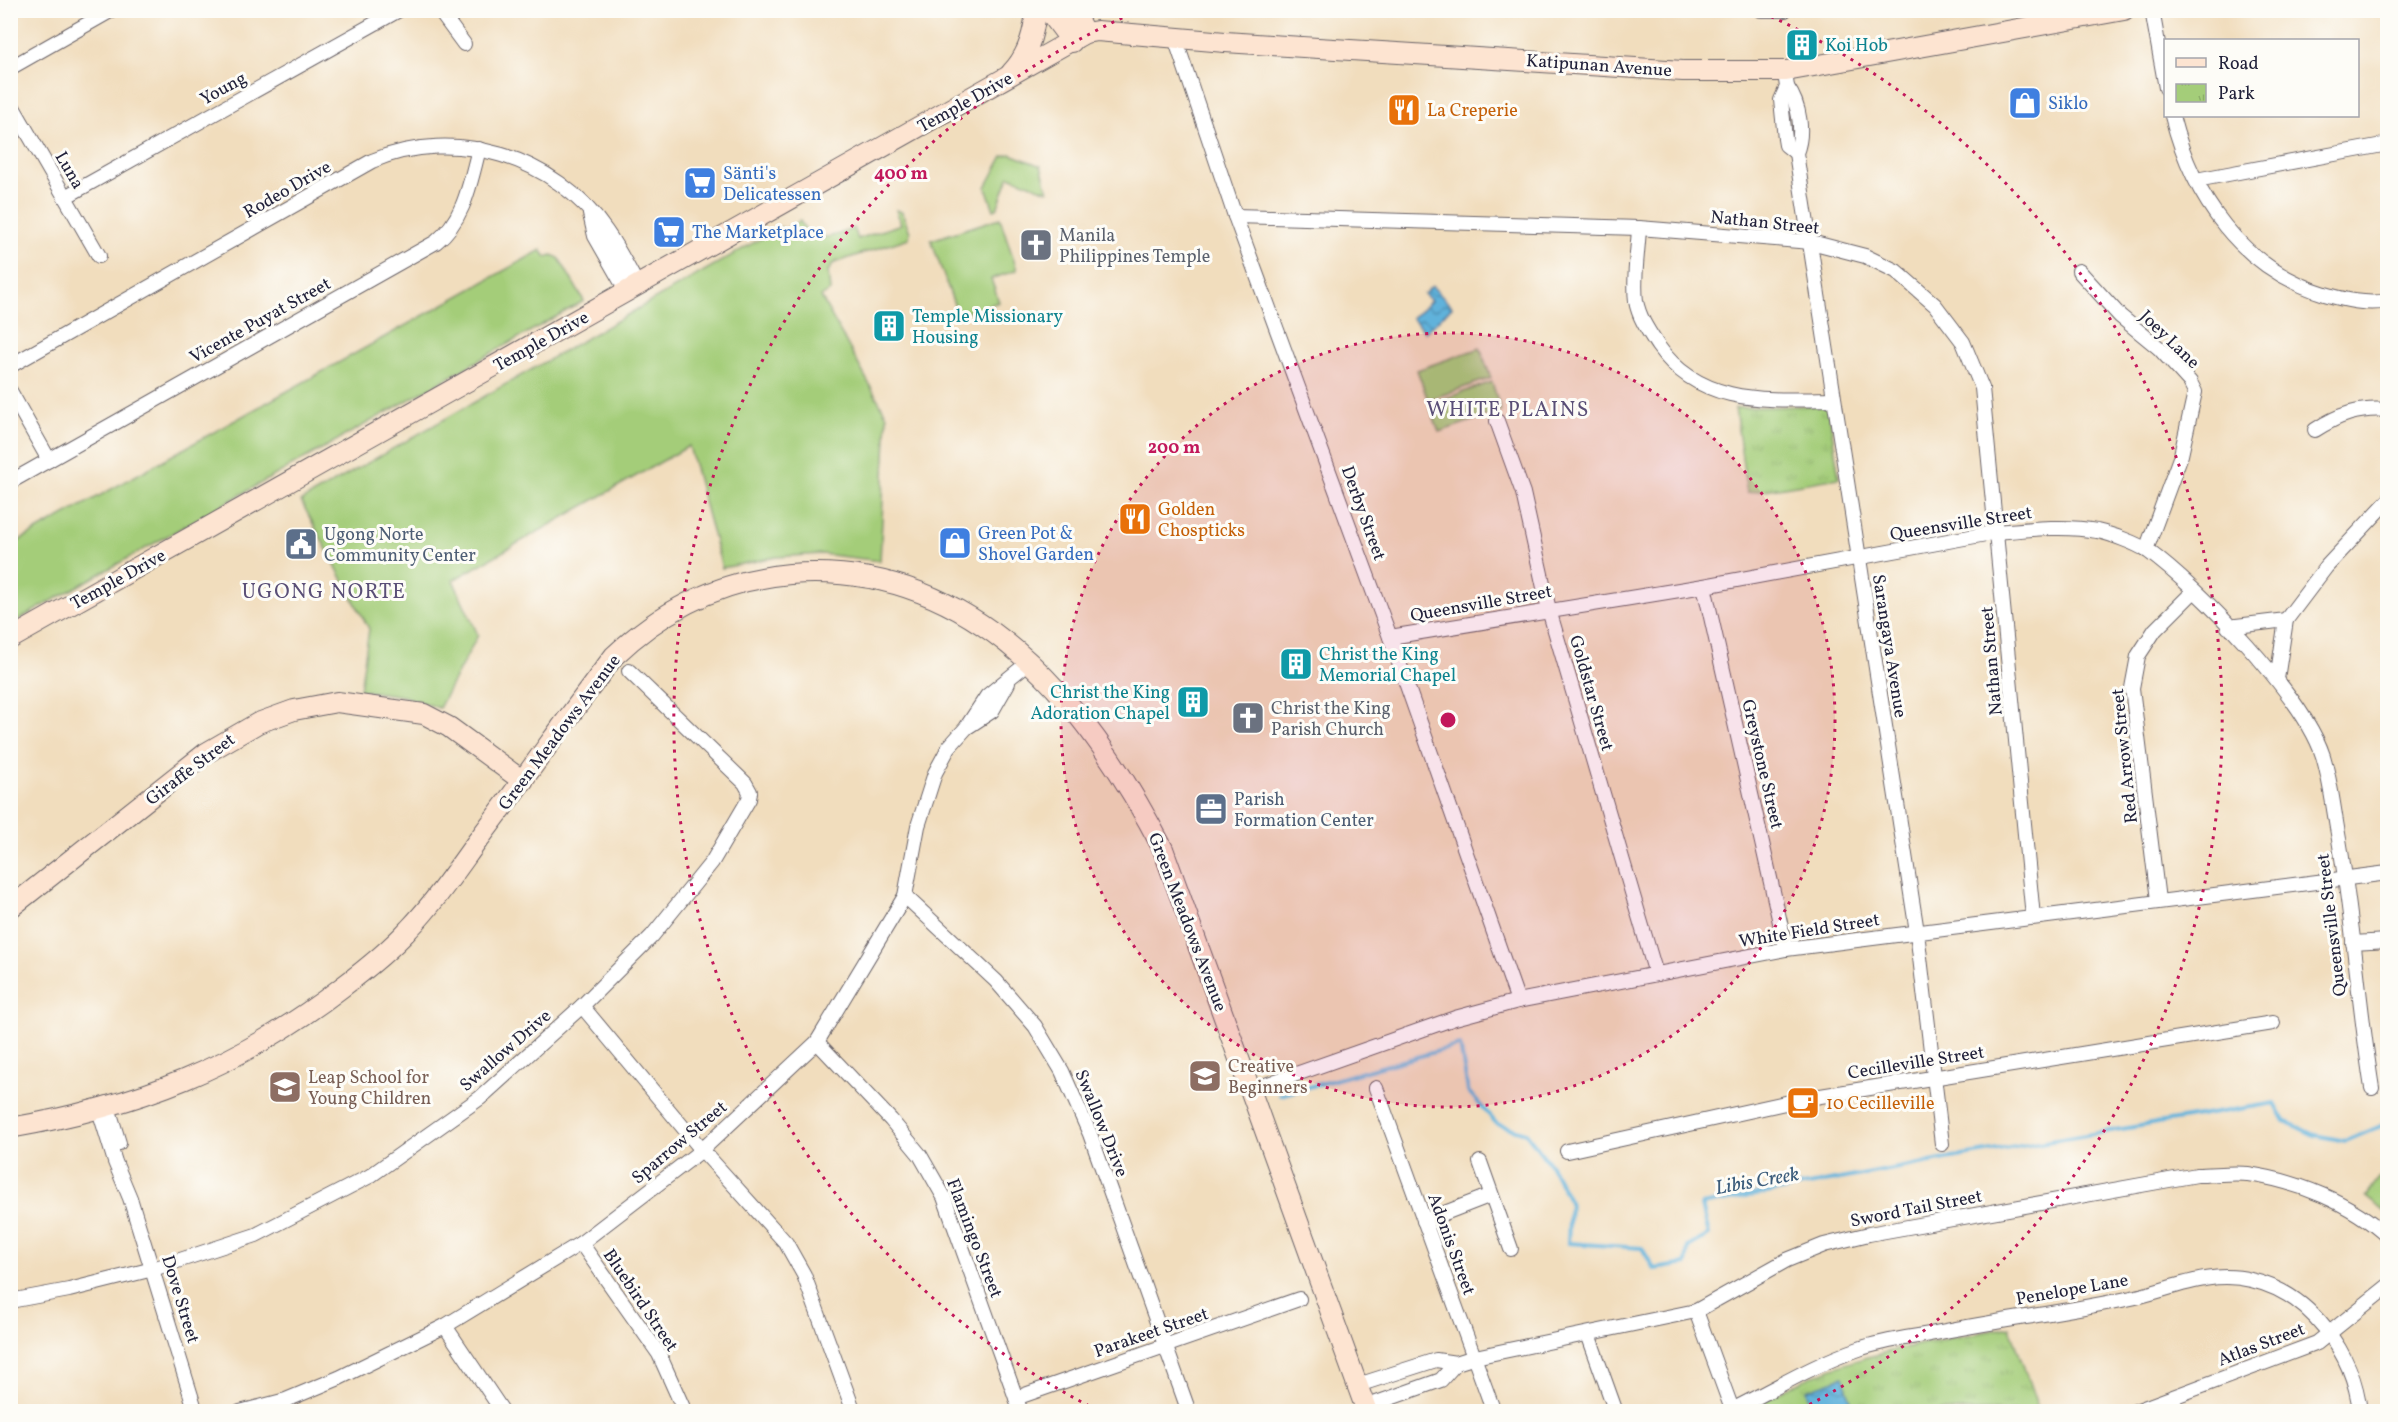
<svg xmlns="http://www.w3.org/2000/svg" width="2398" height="1422" viewBox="0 0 2398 1422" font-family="Vollkorn,serif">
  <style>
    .grass { fill: #a4cd79; stroke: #63785a; stroke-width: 1.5 }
    .park { fill: url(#park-tufts); stroke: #63785a; stroke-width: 1.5 }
    .water { fill: url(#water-waves); stroke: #416a8b; stroke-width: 1.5 }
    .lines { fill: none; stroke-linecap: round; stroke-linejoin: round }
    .stream { stroke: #60b2db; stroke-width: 4 }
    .street-casing { stroke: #6a6368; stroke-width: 16 }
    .secondary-casing { stroke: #6a6368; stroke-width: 22 }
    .street { stroke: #fff; stroke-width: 14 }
    .secondary { stroke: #fde4d1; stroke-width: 20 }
    .ring { fill: none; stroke: #c2185b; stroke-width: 3; stroke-dasharray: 3 6 }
    .labels { text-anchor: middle; stroke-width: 6; stroke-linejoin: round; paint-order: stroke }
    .culture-label { font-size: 18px; fill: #0d838f; stroke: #fdfcf7; text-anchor: start }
    .street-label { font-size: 18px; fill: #22223b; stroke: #fdfcf7 }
    .shop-label { font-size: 18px; fill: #366cbe; stroke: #fdfcf7; text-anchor: start }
    .food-label { font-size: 18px; fill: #c56008; stroke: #fdfcf7; text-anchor: start }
    .worship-label { font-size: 18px; fill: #5b616d; stroke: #fdfcf7; text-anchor: start }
    .service-label { font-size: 18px; fill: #4e5e75; stroke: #fdfcf7; text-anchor: start }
    .education-label { font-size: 18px; fill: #785e54; stroke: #fdfcf7; text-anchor: start }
    .water-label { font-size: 20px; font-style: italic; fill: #3b5c7b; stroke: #fdfcf7 }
    .quarter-label { font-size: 21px; letter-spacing: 1.5px; fill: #5a4f77; stroke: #fdfcf7 }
    .centre { fill: #c2185b; stroke: #fdfcf7; stroke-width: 3 }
    .ring-label { font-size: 18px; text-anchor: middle; font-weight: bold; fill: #c2185b; stroke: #fdfcf7; stroke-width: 6; stroke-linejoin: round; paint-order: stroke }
  </style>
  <defs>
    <pattern id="park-tufts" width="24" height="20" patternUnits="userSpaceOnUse" patternTransform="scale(1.5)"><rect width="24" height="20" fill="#a4cd79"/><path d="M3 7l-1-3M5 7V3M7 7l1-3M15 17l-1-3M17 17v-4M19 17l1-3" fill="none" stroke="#8db06a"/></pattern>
    <pattern id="water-waves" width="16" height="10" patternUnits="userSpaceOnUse" patternTransform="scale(1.5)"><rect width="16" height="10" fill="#60b2db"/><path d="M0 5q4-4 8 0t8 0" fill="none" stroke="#4f90b3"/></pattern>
  </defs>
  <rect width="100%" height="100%" fill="#fdfcf7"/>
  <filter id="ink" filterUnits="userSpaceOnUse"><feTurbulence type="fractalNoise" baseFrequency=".0167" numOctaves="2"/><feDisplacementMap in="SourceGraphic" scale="12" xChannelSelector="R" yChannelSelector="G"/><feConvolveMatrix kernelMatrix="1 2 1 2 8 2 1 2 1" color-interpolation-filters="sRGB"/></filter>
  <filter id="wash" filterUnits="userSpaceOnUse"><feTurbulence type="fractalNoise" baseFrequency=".008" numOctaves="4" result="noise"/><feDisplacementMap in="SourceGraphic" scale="24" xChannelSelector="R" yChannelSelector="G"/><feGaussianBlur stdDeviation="1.35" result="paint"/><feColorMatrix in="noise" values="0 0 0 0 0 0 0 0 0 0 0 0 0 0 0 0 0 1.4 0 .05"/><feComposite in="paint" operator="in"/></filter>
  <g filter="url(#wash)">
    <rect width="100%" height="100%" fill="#f1ddbd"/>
    <g class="grass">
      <polygon points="1011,154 1041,166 1048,191 1009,176 997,209 994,210 986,187 1003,156"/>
      <path d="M896 210 902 212 910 232 909 238 834 263 828 271 830 291 821 297 887 416 880 561 822 554 776 557 722 568 689 446 453 580 478 635 439 708 403 696 360 690 369 629 301 501 781 227 784 230 800 221C813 246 833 237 854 228L858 239 901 224Z"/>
      <polygon points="1000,218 1017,270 991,279 999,302 961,314 955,307 931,240"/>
      <polygon points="541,250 546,257 552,255 559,258 584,301 11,624 11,545"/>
      <polygon points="1480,348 1491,378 1428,400 1417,370"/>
      <polygon points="1492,382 1501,411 1439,432 1429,404"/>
    </g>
    <g class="park">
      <polygon points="1828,405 1839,478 1747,493 1735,408"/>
      <polygon points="2387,1168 2387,1214 2366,1197"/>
      <path d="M2010 1327 2039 1411 1748 1412C1825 1356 1920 1345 2010 1327Z"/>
    </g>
    <g class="water">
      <polygon points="1432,286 1452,307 1425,332 1412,318 1431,301 1424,294"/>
      <polygon points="1843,1377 1851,1400 1813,1410 1807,1390"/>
    </g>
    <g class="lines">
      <polyline class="stream" points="1280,1095 1460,1045 1468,1091 1497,1124 1526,1133 1551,1166 1570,1202 1568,1243 1642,1248 1654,1269 1686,1264 1688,1247 1709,1235 1702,1205 1957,1157 2275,1103 2285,1121 2314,1135 2346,1141 2388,1123"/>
    </g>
  </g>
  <g filter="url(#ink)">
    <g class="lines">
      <g class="street-casing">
        <g id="street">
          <polyline points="439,10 464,44"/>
          <polyline points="1761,10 1785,10"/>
          <polyline points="2152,10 2166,88"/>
          <polyline points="1175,38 1235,216 1390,637 1518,1001"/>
          <polyline points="10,68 112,10"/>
          <polyline points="1786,80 1787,87 1781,100 1785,139 1786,145 1796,153"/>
          <path d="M1787 87C1800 105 1804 133 1796 153L1917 932 1942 1144"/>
          <polyline points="10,102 99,256"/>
          <path d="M2172 116C2193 198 2241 268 2325 294 2345 300 2366 305 2388 301"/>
          <polyline points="2196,180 2388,144"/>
          <polyline points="65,197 399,10"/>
          <polyline points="590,214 595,236 627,292"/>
          <polyline points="1235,216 1639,228 1811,242 1865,256 1896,271 1935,305 1963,342 1982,388 2033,917"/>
          <path d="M1639 228C1638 251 1633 278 1636 301 1639 318 1649 332 1658 346 1700 406 1767 400 1833 399"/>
          <polyline points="2079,271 2120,316 2159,348 2190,382 2195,392 2181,455 2146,550"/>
          <path d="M10 366 372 161C455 126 555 156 606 231 618 248 628 268 638 286"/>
          <polyline points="10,391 49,460"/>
          <polyline points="1497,421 1523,493 1549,610 1656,974"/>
          <path d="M2315 430C2338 415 2360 407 2388 410"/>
          <path d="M10 482 436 242C465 219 470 182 479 149"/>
          <polyline points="1704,586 1786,949"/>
          <polyline points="2228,627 2286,620"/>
          <path d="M1390 637 1704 586 1997 532C2030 529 2065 525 2097 531 2111 534 2136 543 2148 551 2199 588 2304 697 2323 756 2330 779 2333 804 2337 828 2353 914 2358 1002 2372 1088"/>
          <polyline points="2277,679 2286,620 2326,567 2388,501"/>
          <polyline points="969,726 992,711 1008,683"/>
          <polyline points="905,896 996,981 1035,1026 1062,1071 1090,1134 1189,1412"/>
          <polyline points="2158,900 2132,688 2138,656 2155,630 2193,592"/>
          <polyline points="2353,943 2388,941"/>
          <polyline points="582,1006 702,1150 786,1243 804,1275 854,1412"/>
          <polyline points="817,1042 891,1120 920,1155 944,1197 1021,1412"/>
          <polyline points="1376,1088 1494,1412"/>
          <polyline points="1251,1090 1455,1018 1518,1001 1786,949 2388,873"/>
          <polyline points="108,1107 119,1143"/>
          <polyline points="99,1110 115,1162 130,1198 196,1412"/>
          <polyline points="1567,1151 1808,1098 2273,1023"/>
          <polyline points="1480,1162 1511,1249"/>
          <polyline points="1424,1221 1491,1195"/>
          <polyline points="581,1243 659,1354 685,1412"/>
          <polyline points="10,1301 69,1290 153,1269 256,1235 370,1176 480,1098 582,1006 652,936 712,862 749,799 750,792 745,783 629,671"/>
          <polyline points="1696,1311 1733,1412"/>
          <polyline points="445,1326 503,1412"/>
          <polyline points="1588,1334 1616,1412"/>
          <path d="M1358 1385 1436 1360 1456 1363 1475 1357 1696 1311 1787 1260 1824 1245 1869 1234 2197 1175C2213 1175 2232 1172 2248 1174 2297 1181 2352 1203 2388 1237"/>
          <polyline points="1016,1398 1299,1299"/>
          <polyline points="1365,1407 1441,1380 1456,1363"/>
          <path d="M1732 1410C1774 1389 1815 1364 1859 1349 1881 1341 1907 1338 1930 1334 1998 1320 2068 1312 2136 1297 2174 1288 2211 1270 2251 1280 2310 1293 2354 1353 2360 1412"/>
          <polyline points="240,1412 286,1400 339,1378 445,1326 581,1243 702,1150 817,1042 905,896 918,826 935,773 949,747 966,728 987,696 1029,662"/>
          <polyline points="2133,1412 2317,1343 2388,1286"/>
        </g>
      </g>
      <g class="secondary-casing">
        <g id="secondary">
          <polyline points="1048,10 1072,42"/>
          <polyline points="1072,10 1085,33"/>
          <path d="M1011 73C1028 56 1034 34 1036 10"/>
          <polyline points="10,639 1085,33 1097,31 1225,42 1683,71 1786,71 2124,10"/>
          <polyline points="10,908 206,753 258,723 294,710 337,702 424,714 449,727 523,781"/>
          <path d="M10 1128C137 1106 239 1067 341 988 365 970 389 951 409 929 434 903 455 872 476 843 523 781 567 718 614 656 663 609 722 580 790 574 973 560 1087 702 1163 849L1367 1412"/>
        </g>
      </g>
      <use href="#street" class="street"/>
      <use href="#secondary" class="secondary"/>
    </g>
  </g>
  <circle cx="1448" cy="720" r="387" fill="#c2185b" fill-opacity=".12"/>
  <g class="ring">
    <circle cx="1448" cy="720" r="387"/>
    <path d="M1097 1410A774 774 0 0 1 1133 13M1763 13A774 774 0 0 1 1799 1410"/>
  </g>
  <defs>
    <g id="building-square" transform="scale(1.725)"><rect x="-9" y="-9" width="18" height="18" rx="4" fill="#0f9aa8" stroke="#fdfcf7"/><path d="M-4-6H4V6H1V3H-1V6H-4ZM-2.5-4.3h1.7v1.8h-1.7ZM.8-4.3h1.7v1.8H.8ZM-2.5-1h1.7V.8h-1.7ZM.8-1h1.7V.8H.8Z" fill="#fff"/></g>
    <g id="shop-square" transform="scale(1.725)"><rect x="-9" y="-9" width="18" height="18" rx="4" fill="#3f7fe0" stroke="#fdfcf7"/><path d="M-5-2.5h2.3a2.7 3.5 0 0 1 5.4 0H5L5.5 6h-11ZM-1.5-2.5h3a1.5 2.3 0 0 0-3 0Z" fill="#fff"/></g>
    <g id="restaurant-square" transform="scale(1.725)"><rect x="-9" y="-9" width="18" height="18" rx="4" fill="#e8710a" stroke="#fdfcf7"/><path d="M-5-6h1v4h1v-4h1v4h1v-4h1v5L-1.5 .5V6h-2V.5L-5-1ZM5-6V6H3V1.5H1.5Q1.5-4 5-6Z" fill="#fff"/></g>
    <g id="supermarket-square" transform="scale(1.725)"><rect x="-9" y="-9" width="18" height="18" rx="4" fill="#3f7fe0" stroke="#fdfcf7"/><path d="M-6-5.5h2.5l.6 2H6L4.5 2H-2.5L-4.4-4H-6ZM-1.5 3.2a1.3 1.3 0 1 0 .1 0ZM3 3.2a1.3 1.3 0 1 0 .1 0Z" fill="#fff"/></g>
    <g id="church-square" transform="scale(1.725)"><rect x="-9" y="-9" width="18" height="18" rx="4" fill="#6b7280" stroke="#fdfcf7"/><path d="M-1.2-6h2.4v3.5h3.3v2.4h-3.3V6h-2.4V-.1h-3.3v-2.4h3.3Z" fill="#fff"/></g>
    <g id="civic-square" transform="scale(1.725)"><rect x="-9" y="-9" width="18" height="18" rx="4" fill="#5c6f8a" stroke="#fdfcf7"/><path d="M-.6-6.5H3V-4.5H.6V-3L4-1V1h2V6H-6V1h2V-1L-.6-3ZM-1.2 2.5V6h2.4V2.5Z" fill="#fff"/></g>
    <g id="office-square" transform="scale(1.725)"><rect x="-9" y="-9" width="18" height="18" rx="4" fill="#5c6f8a" stroke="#fdfcf7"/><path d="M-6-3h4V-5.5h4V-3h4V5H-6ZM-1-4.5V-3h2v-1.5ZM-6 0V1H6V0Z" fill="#fff"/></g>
    <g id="school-square" transform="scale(1.725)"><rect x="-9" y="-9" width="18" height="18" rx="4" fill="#8d6e63" stroke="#fdfcf7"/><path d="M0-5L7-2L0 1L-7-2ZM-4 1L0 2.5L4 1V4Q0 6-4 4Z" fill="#fff"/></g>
    <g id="cafe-square" transform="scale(1.725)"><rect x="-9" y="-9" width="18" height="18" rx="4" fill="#e8710a" stroke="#fdfcf7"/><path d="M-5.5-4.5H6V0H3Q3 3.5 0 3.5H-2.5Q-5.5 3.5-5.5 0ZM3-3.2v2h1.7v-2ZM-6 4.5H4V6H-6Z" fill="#fff"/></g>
  </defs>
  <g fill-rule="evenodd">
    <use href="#building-square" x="1802" y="45"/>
    <use href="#shop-square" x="2025" y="103"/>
    <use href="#restaurant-square" x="1404" y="110"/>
    <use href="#supermarket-square" x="700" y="183"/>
    <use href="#supermarket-square" x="669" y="232"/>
    <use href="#church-square" x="1036" y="245"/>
    <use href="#building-square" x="889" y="326"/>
    <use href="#restaurant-square" x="1135" y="519"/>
    <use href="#shop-square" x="955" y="543"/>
    <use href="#civic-square" x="301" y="544"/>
    <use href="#building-square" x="1296" y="664"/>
    <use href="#building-square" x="1193" y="702"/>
    <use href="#church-square" x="1248" y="718"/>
    <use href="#office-square" x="1211" y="809"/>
    <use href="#school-square" x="1205" y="1076"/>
    <use href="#school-square" x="285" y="1087"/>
    <use href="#cafe-square" x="1803" y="1103"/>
  </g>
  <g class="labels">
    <g class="culture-label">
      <text x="1825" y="51">Koi Hob</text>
      <text x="912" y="322">Temple Missionary<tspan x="912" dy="21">Housing</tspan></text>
      <text x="1319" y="660">Christ the King<tspan x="1319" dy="21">Memorial Chapel</tspan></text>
      <text x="1170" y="698" text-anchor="end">Christ the King<tspan x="1170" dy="21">Adoration Chapel</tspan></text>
    </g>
    <g class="street-label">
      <text transform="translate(1599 65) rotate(4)" y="6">Katipunan Avenue</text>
      <text transform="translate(223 88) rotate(-29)" y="6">Young</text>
      <text transform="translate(965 102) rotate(-29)" y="6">Temple Drive</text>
      <text transform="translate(70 170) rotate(60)" y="6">Luna</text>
      <text transform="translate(287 189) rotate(-30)" y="6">Rodeo Drive</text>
      <text transform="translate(1765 222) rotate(6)" y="6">Nathan Street</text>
      <text transform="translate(260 320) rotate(-29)" y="6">Vicente Puyat Street</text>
      <text transform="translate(2170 339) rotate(44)" y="6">Joey Lane</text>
      <text transform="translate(541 341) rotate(-29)" y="6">Temple Drive</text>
      <text transform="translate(1364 513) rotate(70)" y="6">Derby Street</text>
      <text transform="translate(1961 523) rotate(-9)" y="6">Queensville Street</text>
      <text transform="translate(118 579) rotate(-29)" y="6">Temple Drive</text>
      <text transform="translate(1481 603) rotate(-10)" y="6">Queensville Street</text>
      <text transform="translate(1890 646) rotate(81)" y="6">Sarangaya Avenue</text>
      <text transform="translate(1991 661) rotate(-95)" y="6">Nathan Street</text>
      <text transform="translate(1592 693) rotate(74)" y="6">Goldstar Street</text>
      <text transform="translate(559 732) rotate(-53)" y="6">Green Meadows Avenue</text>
      <text transform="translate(2124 756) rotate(-96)" y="6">Red Arrow Street</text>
      <text transform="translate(1763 764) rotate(77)" y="6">Greystone Street</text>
      <text transform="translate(190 769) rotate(-37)" y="6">Giraffe Street</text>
      <text transform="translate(1188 922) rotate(69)" y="6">Green Meadows Avenue</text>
      <text transform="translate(2331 925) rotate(-97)" y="6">Queensville Street</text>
      <text transform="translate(1809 930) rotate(-9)" y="6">White Field Street</text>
      <text transform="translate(505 1050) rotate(-41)" y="6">Swallow Drive</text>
      <text transform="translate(1916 1062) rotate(-9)" y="6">Cecilleville Street</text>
      <text transform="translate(1102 1123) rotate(68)" y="6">Swallow Drive</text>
      <text transform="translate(679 1142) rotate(-40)" y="6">Sparrow Street</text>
      <text transform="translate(1916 1208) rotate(-11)" y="6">Sword Tail Street</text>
      <text transform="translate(975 1238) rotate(69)" y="6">Flamingo Street</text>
      <text transform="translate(1452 1244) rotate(70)" y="6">Adonis Street</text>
      <text transform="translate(2072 1289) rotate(-10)" y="6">Penelope Lane</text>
      <text transform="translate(181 1299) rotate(73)" y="6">Dove Street</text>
      <text transform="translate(641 1300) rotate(56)" y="6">Bluebird Street</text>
      <text transform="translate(1151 1332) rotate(-19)" y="6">Parakeet Street</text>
      <text transform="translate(2261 1344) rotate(-21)" y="6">Atlas Street</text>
    </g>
    <g class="shop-label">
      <text x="2048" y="109">Siklo</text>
      <text x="723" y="179">Sänti's<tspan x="723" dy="21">Delicatessen</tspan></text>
      <text x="692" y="238">The Marketplace</text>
      <text x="978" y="539">Green Pot &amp;<tspan x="978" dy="21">Shovel Garden</tspan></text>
    </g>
    <g class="food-label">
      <text x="1427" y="116">La Creperie</text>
      <text x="1158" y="515">Golden<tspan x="1158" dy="21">Chospticks</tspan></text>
      <text x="1826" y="1109">10 Cecilleville</text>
    </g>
    <g class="worship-label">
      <text x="1059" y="241">Manila<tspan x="1059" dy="21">Philippines Temple</tspan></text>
      <text x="1271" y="714">Christ the King<tspan x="1271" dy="21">Parish Church</tspan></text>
    </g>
    <g class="service-label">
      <text x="324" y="540">Ugong Norte<tspan x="324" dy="21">Community Center</tspan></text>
      <text x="1234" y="805">Parish<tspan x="1234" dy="21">Formation Center</tspan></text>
    </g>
    <g class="education-label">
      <text x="1228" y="1072">Creative<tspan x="1228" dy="21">Beginners</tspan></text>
      <text x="308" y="1083">Leap School for<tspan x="308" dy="21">Young Children</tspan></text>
    </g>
    <g class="water-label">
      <text transform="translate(1757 1180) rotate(-10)" y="7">Libis Creek</text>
    </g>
    <g class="quarter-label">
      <text x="1508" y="416">WHITE PLAINS</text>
      <text x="324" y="598">UGONG NORTE</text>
    </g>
  </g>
  <circle cx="1448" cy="720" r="9" class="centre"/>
  <g class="ring-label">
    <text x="901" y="179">400 m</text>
    <text x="1174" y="453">200 m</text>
  </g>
  <rect width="2398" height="1422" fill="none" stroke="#fdfcf7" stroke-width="36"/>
  <rect x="2164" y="39" width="195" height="78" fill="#fdfcf7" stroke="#a5a5ac" stroke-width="1.5"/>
  <rect x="2176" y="58" width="30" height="9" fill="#fde4d1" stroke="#a5a5ac" stroke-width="1.5"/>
  <text x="2218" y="69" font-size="18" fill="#22223b">Road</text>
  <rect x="2176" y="84" width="30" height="18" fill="url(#park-tufts)" stroke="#a5a5ac" stroke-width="1.5"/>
  <text x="2218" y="99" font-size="18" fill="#22223b">Park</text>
</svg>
